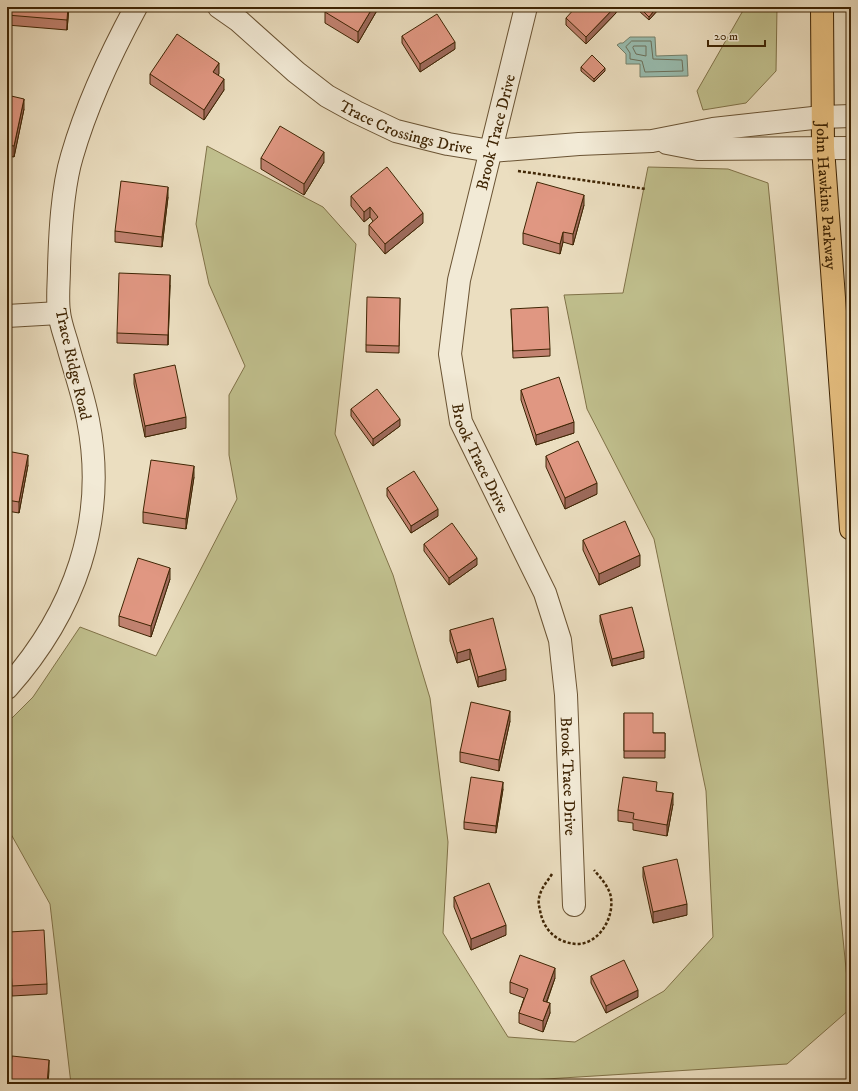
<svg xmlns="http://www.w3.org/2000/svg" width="858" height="1091" viewBox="0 0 858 1091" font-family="'IM FELL DW Pica',serif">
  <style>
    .green { fill: #c0bf8d; stroke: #807248 }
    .water { fill: #98bcaf; stroke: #74806b }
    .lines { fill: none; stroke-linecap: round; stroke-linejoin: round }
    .shore { stroke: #6c705a; stroke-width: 1 }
    .minor-casing { stroke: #6a5333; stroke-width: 24 }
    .major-casing { stroke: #3f2504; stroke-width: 24 }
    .path { stroke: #3f2504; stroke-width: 2.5; stroke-dasharray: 3 2; stroke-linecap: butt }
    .minor { stroke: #f2ead6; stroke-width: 22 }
    .major { stroke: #e6bf80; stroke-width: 22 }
    .wall { fill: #c18270; stroke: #3f2504 }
    .shaded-wall { fill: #9d6a5b; stroke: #3f2504 }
    .building { fill: #e09782; stroke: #3f2504 }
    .labels { text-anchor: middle; stroke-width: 3; stroke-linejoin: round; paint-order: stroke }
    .street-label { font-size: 16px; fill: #3f2504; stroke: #f2ead6 }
  </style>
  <rect width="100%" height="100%" fill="#ebdec0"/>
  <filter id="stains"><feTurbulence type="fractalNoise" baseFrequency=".005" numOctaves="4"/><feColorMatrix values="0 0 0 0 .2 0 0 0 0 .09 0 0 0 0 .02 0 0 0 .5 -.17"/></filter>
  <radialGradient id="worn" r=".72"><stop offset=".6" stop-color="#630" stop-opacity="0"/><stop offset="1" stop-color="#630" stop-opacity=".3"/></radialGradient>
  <g class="green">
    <polygon points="745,7 777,7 776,71 746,103 703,110 697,91"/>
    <polygon points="207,146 323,207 356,244 335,434 393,575 430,698 448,842 443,933 508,1037 575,1042 664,991 713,937 706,791 654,539 587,409 564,295 623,293 648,167 728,169 768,183 850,1009 787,1064 466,1084 71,1084 50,904 7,827 7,723 33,697 80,627 156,656 237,499 229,455 229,395 245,366 209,284 196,224"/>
  </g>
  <polygon class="water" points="630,37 655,37 656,56 687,55 688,76 640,77 640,64 626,64 626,54 617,45 620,43 623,43"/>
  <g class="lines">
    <g class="shore">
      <polygon points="632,41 651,41 653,59 682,60 683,71 645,72 642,61 630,59 630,53 626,47"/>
      <polygon points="634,46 646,46 646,56 636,54 633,48"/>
    </g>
    <g class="minor-casing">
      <g id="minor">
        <path id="s1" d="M219 7 239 21 296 72 327 96 356 112 396 131 448 144 491 151 579 144 652 141 713 129 822 117 851 116"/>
        <path id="s2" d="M526 7 459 280 450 354 461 422 545 593 560 640 566 695 574 905"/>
        <polyline points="667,143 698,149 851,148"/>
        <polyline points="7,316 59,313"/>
        <path d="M7 688C74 613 108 521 88 420 83 394 74 369 67 343 64 333 60 322 59 312 57 298 59 282 59 268 60 234 62 189 72 156 87 104 110 55 136 7"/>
      </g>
    </g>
    <g class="major-casing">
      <g id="major">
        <path id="s3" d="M822 7 823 148 851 529"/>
      </g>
    </g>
    <g class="path">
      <polyline points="518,171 646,189"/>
      <path d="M552 874C547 882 541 888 539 898 538 902 539 906 540 910 543 929 556 943 577 944 599 944 614 918 611 898 610 888 600 877 594 870"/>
    </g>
    <use href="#minor" class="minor"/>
    <use href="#major" class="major"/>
  </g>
  <g class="wall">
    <polygon points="7,7 69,7 67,30 7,25"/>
    <polygon points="328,7 379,7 358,43 325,23 325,12"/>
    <polygon points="616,7 616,13 586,44 566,25 566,18"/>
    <polygon points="639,7 658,7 658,10 649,20 639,11"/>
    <polygon points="402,36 455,49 420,72 402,43"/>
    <polygon points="581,67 605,71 594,82 581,71"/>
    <polygon points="150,74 219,74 218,75 224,90 204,120 150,84"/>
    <polygon points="7,95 24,109 14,157 7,156"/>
    <polygon points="261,158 324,162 304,195 261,169"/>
    <polygon points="351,196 423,223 385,254 369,235 369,225 373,221 370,217 364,222 351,206"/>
    <polygon points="168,197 162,247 115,242 115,231"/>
    <polygon points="584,205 573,245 563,242 560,254 523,244 523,233"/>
    <polygon points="170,285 168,345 117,343 117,333"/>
    <polygon points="400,298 399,353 366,352 366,345"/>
    <polygon points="511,309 550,349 550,356 513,358"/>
    <polygon points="134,374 186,428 145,437 134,384"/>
    <polygon points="521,390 574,433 536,445 521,400"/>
    <polygon points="351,409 400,426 373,446 351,416"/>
    <polygon points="7,451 28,465 19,513 7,511"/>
    <polygon points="546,456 597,494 565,509 546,467"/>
    <polygon points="194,477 186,529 143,523 143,512"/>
    <polygon points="387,488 438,516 411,533 387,496"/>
    <polygon points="583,540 640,566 599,585 583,550"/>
    <polygon points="424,544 477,565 449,585 424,551"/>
    <polygon points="170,579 151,637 119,626 119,616"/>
    <polygon points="600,615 644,658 612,666 600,622"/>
    <polygon points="450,630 506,680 478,687 470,659 457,663 450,641"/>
    <polygon points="624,713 653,733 665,733 665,758 624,758"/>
    <polygon points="510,721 499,771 460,762 460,752"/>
    <polygon points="503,789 496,833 464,829 464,822"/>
    <polygon points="657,791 673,804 667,836 633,830 633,823 618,821 618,810"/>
    <polygon points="643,867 687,915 653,923 643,877"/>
    <polygon points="454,897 506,935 471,950 454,907"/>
    <polygon points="9,932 47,984 47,994 12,996"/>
    <polygon points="591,976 638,997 606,1013 591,983"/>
    <polygon points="555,978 547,1002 550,1013 543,1032 519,1023 519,1013 524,998 510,993 510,982"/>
  </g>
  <g class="shaded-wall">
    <polygon points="68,7 69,7 67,30 67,20"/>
    <polygon points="373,7 379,7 358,43 358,32"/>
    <polygon points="615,7 616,7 616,13 586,44 586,37"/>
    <polygon points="657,7 658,7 658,10 649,20 649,17"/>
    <polygon points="455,42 455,49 420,72 420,64"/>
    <polygon points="219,63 219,74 213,82 213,72"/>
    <polygon points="605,68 605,71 594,82 594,79"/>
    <polygon points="224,79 224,90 204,120 204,110"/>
    <polygon points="24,99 24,109 14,157 14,146"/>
    <polygon points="324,152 324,162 304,195 304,184"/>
    <polygon points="168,187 168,197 162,247 162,237"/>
    <polygon points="584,195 584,205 573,245 573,234"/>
    <polygon points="370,207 370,217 364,222 364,212"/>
    <polygon points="423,213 423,223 385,254 385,244"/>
    <polygon points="563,232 563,242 560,254 560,244"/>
    <polygon points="170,275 170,285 168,345 168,335"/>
    <polygon points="186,417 186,428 145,437 145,426"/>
    <polygon points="400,419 400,426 373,446 373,439"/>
    <polygon points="574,422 574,433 536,445 536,435"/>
    <polygon points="28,455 28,465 19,513 19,502"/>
    <polygon points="194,466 194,477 186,529 186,519"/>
    <polygon points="597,483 597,494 565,509 565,498"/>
    <polygon points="438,509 438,516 411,533 411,526"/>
    <polygon points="640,555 640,566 599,585 599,574"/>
    <polygon points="477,558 477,565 449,585 449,578"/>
    <polygon points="170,568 170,579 151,637 151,626"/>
    <polygon points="470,649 470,659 457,663 457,653"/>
    <polygon points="644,651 644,658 612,666 612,659"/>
    <polygon points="506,669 506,680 478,687 478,677"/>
    <polygon points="510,711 510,721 499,771 499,760"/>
    <polygon points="503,782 503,789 496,833 496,826"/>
    <polygon points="673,793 673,804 667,836 667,825"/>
    <polygon points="687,904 687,915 653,923 653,912"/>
    <polygon points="506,925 506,935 471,950 471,939"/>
    <polygon points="555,968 555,978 543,1011 543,1001"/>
    <polygon points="638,990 638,997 606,1013 606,1006"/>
    <polygon points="550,1003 550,1013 543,1032 543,1021"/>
    <polygon points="49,1060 49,1071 48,1084 47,1084"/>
  </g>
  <g class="building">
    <polygon points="7,7 68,7 67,20 7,15"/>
    <polygon points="328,7 373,7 358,32 325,12"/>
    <polygon points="576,7 615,7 586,37 566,18"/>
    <polygon points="639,7 657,7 649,17"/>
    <polygon points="437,14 455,42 420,64 402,36"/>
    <polygon points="177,34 219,63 213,72 224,79 204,110 150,74"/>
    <polygon points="592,55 605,68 594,79 581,67"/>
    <polygon points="7,95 24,99 14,146 7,145"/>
    <polygon points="280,126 324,152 304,184 261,158"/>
    <polygon points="387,167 423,213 385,244 369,225 378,217 370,207 364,212 351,196"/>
    <polygon points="121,181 168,187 162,237 115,231"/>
    <polygon points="537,182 584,195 573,234 563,232 560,244 523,233"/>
    <polygon points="119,273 170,275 168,335 117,333"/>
    <polygon points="367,297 400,298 399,346 366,345"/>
    <polygon points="548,307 550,349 513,351 511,309"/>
    <polygon points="175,365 186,417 145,426 134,374"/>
    <polygon points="559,377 574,422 536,435 521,390"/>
    <polygon points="377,389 400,419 373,439 351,409"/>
    <polygon points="578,441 597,483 565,498 546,456"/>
    <polygon points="7,451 28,455 19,502 7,500"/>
    <polygon points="151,460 194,466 186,519 143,512"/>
    <polygon points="414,471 438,509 411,526 387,488"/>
    <polygon points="625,521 640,555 599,574 583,540"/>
    <polygon points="452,523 477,558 449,578 424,544"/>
    <polygon points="138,558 170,568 151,626 119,616"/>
    <polygon points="632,607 644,651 612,659 600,615"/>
    <polygon points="493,618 506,669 478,677 470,649 457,653 450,630"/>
    <polygon points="471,702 510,711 499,760 460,752"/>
    <polygon points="624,713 653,713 653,733 665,733 665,751 624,751"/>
    <polygon points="471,777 503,782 496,826 464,822"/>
    <polygon points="623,777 657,782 656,791 673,793 667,825 633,819 634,813 618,810"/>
    <polygon points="677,859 687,904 653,912 643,867"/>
    <polygon points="489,883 506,925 471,939 454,897"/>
    <polygon points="44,930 47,984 12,986 9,932"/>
    <polygon points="520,955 555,968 543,1001 550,1003 543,1021 519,1013 528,989 510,982"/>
    <polygon points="624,960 638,990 606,1006 591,976"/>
    <polygon points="12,1056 49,1060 47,1084 9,1084"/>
  </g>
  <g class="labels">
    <g class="street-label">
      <text dy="6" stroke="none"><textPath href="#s1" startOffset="226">Trace Crossings Drive</textPath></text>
      <text transform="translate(495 132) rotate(-76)" y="6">Brook Trace Drive</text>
      <text dy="6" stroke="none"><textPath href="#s3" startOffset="189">John Hawkins Parkway</textPath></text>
      <text transform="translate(74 364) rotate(77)" y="6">Trace Ridge Road</text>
      <text dy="6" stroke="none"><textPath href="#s2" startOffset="465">Brook Trace Drive</textPath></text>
      <text dy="6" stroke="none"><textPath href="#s2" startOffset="801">Brook Trace Drive</textPath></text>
    </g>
  </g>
  <rect width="858" height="1091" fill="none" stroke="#ebdec0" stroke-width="24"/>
  <rect x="8" y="8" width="842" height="1075" fill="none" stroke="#3f2504" stroke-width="2"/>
  <rect x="12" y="12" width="834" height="1067" fill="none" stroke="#3f2504"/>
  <path d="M708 40v6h57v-6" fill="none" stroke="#3f2504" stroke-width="2"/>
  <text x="714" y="40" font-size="12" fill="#3f2504" stroke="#f2ead6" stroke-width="3" paint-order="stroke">20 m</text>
  <rect width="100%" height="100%" filter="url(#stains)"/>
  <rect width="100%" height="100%" fill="url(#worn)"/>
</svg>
